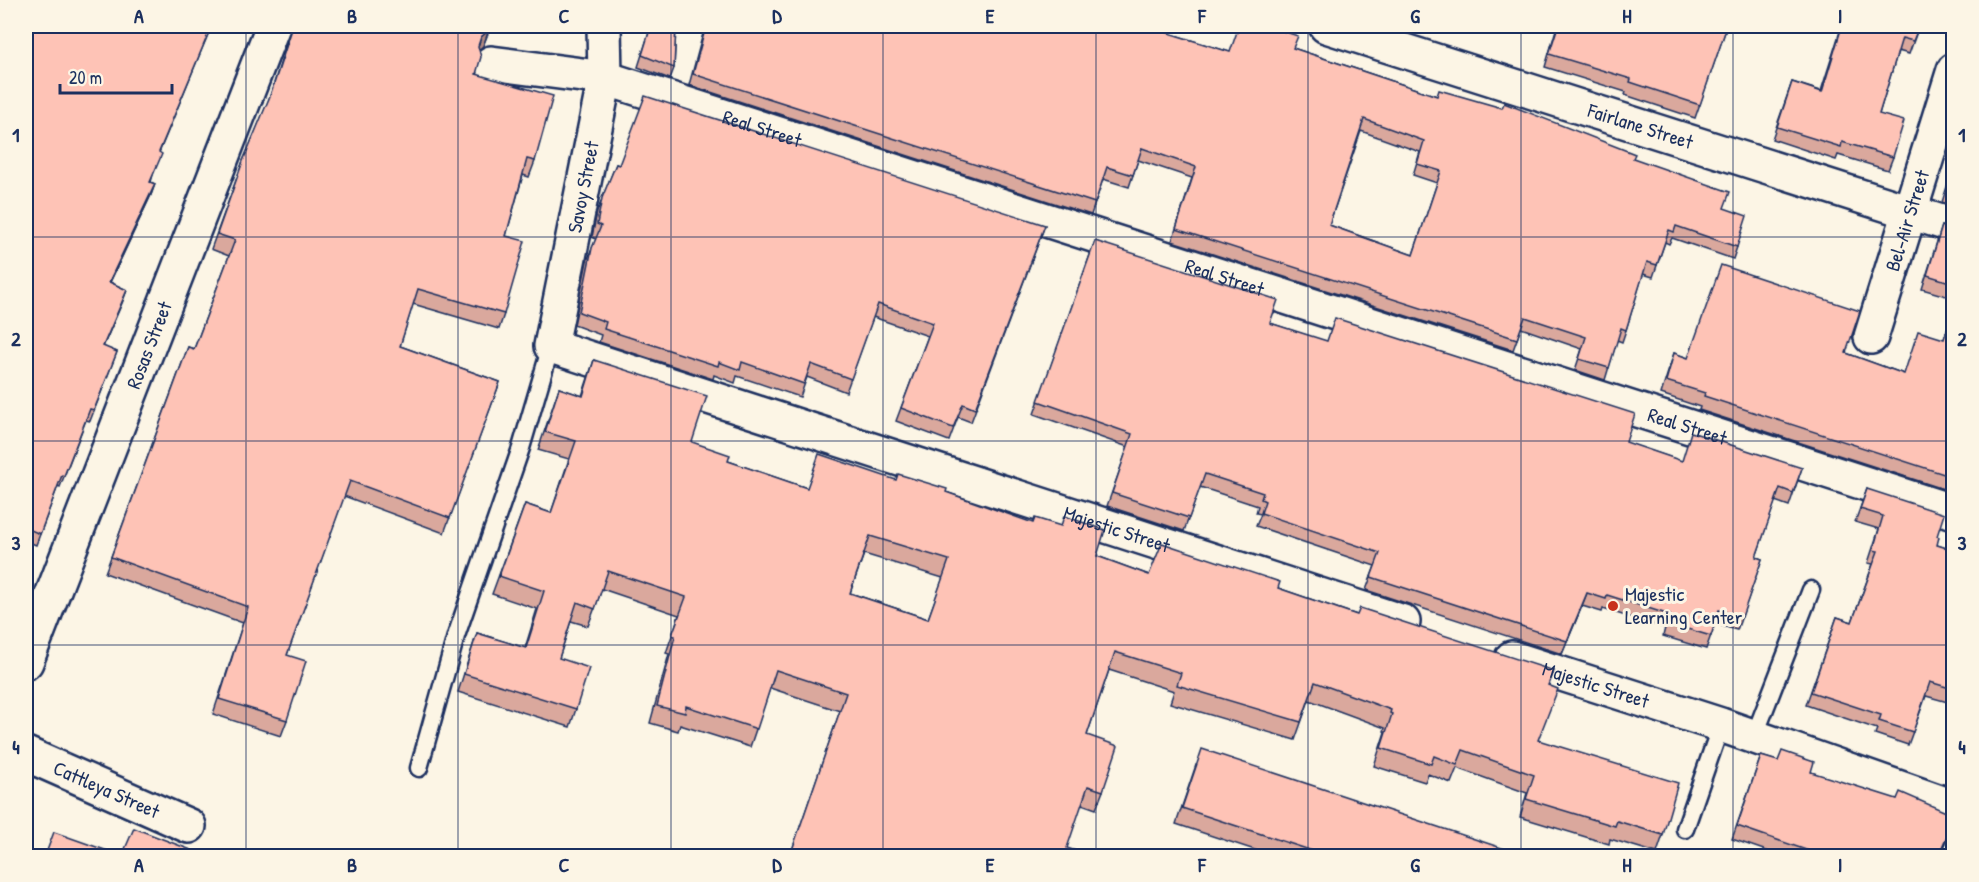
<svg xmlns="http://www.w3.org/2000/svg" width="1979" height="882" viewBox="0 0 1979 882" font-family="'Patrick Hand',sans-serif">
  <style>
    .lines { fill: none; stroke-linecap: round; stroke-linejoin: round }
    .lane-casing { stroke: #1b2f5e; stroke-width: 21 }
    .street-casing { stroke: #1b2f5e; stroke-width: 38 }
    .secondary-casing { stroke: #1b2f5e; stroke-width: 38 }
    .lane { stroke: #fcf5e5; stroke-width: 16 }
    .street { stroke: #fcf5e5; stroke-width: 33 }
    .secondary { stroke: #fcf5e5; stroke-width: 33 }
    .wall { fill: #daa89d; stroke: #1b2f5e; stroke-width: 1.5; fill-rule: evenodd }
    .shaded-wall { fill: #b2887f; stroke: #1b2f5e; stroke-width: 1.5 }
    .building { fill: #fec3b6; stroke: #1b2f5e; stroke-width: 1.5; fill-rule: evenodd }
    .grid { fill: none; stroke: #1b2f5e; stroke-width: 1.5; stroke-opacity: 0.55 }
    .poi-dot { fill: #c8321e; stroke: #fcf5e5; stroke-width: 2 }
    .labels { text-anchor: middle; stroke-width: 6; stroke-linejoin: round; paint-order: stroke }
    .street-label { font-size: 20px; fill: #1b2f5e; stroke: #fcf5e5 }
    .poi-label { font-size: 20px; fill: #1b2f5e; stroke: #fcf5e5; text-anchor: start }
    .neatline { fill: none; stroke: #1b2f5e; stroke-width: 2 }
    .grid-label { font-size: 20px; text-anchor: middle; font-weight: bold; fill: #1b2f5e }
  </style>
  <rect width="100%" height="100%" fill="#fcf5e5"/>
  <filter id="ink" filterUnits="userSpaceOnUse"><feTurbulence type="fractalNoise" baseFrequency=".0167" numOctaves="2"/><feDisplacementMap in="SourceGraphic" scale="12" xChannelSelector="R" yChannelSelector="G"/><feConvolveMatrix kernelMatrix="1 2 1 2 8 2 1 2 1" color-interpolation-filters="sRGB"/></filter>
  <g filter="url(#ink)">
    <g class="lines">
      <g class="lane-casing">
        <g id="lane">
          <polyline points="1754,737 1811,590"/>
          <polyline points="419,768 456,636 521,448 551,346"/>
          <polyline points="1685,829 1721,725"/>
        </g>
      </g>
      <g class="street-casing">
        <g id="street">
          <path id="s1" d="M604 26 605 78 551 346 1403 622"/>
          <path id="s2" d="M1326 26 1954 226"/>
          <path id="s3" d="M491 63 605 78 1954 512"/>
          <path id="s4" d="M1871 337 1954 70"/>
          <path id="s5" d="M1512 658 1721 725 1954 807"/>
          <path id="s6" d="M26 754 189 826"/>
        </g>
      </g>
      <g class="secondary-casing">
        <g id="secondary">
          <path id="s7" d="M26 662 273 26"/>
        </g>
      </g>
      <use href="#lane" class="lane"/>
      <use href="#street" class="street"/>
      <use href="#secondary" class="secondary"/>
    </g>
    <g class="wall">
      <polygon points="26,26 209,32 159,153 151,182 155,184 151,195 110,282 127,290 103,347 117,352 90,421 86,420 60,487 58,486 36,545 26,541"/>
      <polygon points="292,26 491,26 483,46 479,49 476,74 535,161 529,177 523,175 506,236 504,314 499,329 413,304 400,346 500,382 444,533 344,496 287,655 287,720 281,736 213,714 243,623 105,573 188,347 194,349 229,256 211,249 243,161 268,102"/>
      <polygon points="651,26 676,26 674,68 670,79 638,67"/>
      <path d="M705 26H1146L1229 52 1293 48 1437 96 1633 158 1724 208 1737 247 1733 259 1672 238 1669 244 1665 242 1653 277 1643 274 1626 330 1622 342 1617 340 1605 380 1575 370 1582 349 1521 328 1513 350 1172 241 1192 178 1138 160 1129 187 1103 179 1091 215 689 85ZM1361 131 1420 152 1413 175 1437 183 1413 255 1329 225Z"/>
      <polygon points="1557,26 1727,26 1695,118 1625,95 1626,92 1545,67"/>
      <polygon points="1833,26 1919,26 1909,54 1898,51 1879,114 1893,157 1888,170 1838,155 1836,160 1772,139 1792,82 1821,91 1841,28"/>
      <polygon points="616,164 619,165 1045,225 971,422 958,417 949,441 896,421 928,336 873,317 846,392 807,377 800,397 737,376 735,383 714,375 713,379 599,342 601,335 574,325 587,261 596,239 592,237 597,212"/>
      <polygon points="1953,168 1953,206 1942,202"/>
      <polygon points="1942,226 1953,230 1953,298 1922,289"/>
      <polygon points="1095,241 1270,323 1681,461 1802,468 1789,506 1775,501 1756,557 1762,559 1737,630 1715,624 1706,649 1663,636 1665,628 1603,609 1602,612 1582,606 1562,654 1366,590 1375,566 1256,526 1261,514 1256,513 1258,506 1200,487 1184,531 1107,506 1128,447 1034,414"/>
      <polygon points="1953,311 1953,483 1950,491 1699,410 1700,407 1661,394 1674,353 1688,358 1846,353 1904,374 1944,339"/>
      <path d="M594 360 692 442 728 461 807 488 895 480 946 492 1097 556 1149 575 1278 588 1357 615 1554 671 1549 685 1538 740 1663 835 1657 853 1610 839 1609 844 1520 817 1527 793 1457 768 1451 783 1428 774 1425 782 1374 766 1385 732 1384 731 1385 728 1309 700 1295 740 1170 703 1174 691 1109 670 1087 735 1103 791 1096 809 1082 804 790 856 840 711 770 688 750 747 680 725 678 731 650 723 669 654 666 653 679 615 602 589 588 626 571 621 559 658 576 709 570 727 458 692 477 633 525 648 537 609 492 594 525 504 551 513 569 459 538 450 559 388 582 396ZM864 554 943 578 928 619 850 593Z"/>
      <polygon points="1867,489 1937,536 1937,545 1953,550 1953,701 1951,703 1926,696 1908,745 1875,734 1877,729 1806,705 1837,617 1852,622 1873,564 1868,563 1879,529 1855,522"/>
      <polygon points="1761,756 1811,772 1951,830 1939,856 1781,856 1732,839"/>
      <polygon points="1196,765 1526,856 1273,856 1176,824"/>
    </g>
    <g class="shaded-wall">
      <polygon points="489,30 483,46 476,52 481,37"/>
      <polygon points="155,184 151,195 105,293 109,282"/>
      <polygon points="127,290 123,301 98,358 103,346"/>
      <polygon points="1587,593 1582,606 1562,654 1567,641"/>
      <polygon points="1953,822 1951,830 1939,856 1938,856"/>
    </g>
    <g class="building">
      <polygon points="26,26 194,26 209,32 159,152 162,154 150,182 155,184 109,282 127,290 103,346 117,352 94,410 90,409 64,476 62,475 40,534 26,528"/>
      <polygon points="293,26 491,26 489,30 481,37 478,46 481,57 476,74 553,96 535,161 527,159 506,236 525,241 504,314 418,289 400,346 500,382 450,518 350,481 287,655 306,661 287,720 219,699 248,607 111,557 188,347 194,349 235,240 217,234 243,161 270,96"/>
      <polygon points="651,26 676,26 674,68 642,55"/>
      <path d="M706 26H1146L1230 52 1239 26H1267L1298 36 1293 48 1437 96 1439 90 1502 108 1504 103 1635 154 1633 158 1730 192 1724 208 1747 216 1737 247 1676 226 1674 232 1669 230 1657 265 1647 262 1626 330 1621 328 1609 368 1579 359 1586 337 1525 317 1517 339 1176 229 1196 167 1142 148 1133 175 1107 167 1095 203 693 74ZM1364 119 1424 141 1417 164 1441 171 1413 255 1329 225Z"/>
      <polygon points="1558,26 1727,26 1700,105 1630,82 1631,79 1549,54"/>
      <polygon points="1842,26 1919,26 1913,41 1902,38 1879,114 1904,121 1893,157 1842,142 1841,147 1777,127 1792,82 1822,92"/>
      <polygon points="645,96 1045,225 975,409 963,404 953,428 901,408 933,323 878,304 851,379 811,364 804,384 742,362 740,370 719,362 718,366 604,329 606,322 579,312 592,248 601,226 597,224 602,198 616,164 619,165"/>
      <polygon points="1953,169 1953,191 1947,189"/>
      <polygon points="1942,226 1953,230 1953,283 1927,275"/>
      <polygon points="1095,241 1278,300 1270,323 1327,341 1335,318 1635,414 1626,442 1682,461 1691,432 1802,468 1793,493 1780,488 1756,557 1762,559 1742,617 1719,610 1711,636 1667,623 1670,615 1607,595 1606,599 1587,593 1567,641 1371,577 1380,553 1261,513 1265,501 1261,499 1263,493 1205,474 1189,518 1112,493 1132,434 1038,401"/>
      <polygon points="1721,265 1860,311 1846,353 1904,374 1918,331 1944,339 1953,312 1953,477 1704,396 1705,393 1666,381 1674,353 1688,358"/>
      <path d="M594 360 707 396 692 442 730 455 728 461 807 488 819 454 896 480 898 474 947 489 946 492 1033 523 1035 518 1061 526 1064 516 1105 530 1097 556 1149 575 1162 543 1280 582 1278 588 1357 615 1360 608 1554 671 1548 685 1558 689 1538 740 1678 783 1663 835 1617 821 1615 826 1526 799 1534 775 1463 750 1457 765 1434 756 1431 764 1381 748 1392 714 1390 713 1391 710 1315 682 1301 722 1177 685 1181 673 1115 652 1087 735 1118 746 1103 791 1088 786 1067 848 1091 856H790L846 693 776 670 757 729 686 706 685 713 657 706 675 636 672 635 686 597 608 571 595 609 577 602 559 658 589 668 576 709 464 674 477 633 526 648 544 591 499 576 525 504 551 513 576 441 545 432 559 388 583 396ZM870 536 949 560 928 619 850 593Z"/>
      <polygon points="1867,489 1944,514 1937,536 1939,537 1937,545 1953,550 1953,689 1930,682 1913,732 1879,721 1881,715 1811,692 1837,617 1852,622 1878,551 1873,550 1883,516 1860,509"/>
      <polygon points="1202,749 1526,856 1328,856 1182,808"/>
      <polygon points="1782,751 1814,762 1811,772 1897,799 1900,792 1953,815 1953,822 1938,856 1807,856 1809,851 1737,826 1761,756 1778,761"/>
      <polygon points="134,828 191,850 188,856 45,856 54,832 122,856"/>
    </g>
  </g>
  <path class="grid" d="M246 26V856M458 26V856M671 26V856M883 26V856M1096 26V856M1308 26V856M1521 26V856M1733 26V856M26 237H1954M26 441H1954M26 645H1954"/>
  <circle class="poi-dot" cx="1613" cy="606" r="6"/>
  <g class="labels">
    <g class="street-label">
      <text dy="7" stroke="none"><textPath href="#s2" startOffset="330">Fairlane Street</textPath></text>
      <text dy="7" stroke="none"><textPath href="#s3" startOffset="280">Real Street</textPath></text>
      <text transform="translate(583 187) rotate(-79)" y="7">Savoy Street</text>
      <text dy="7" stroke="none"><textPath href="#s4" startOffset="122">Bel-Air Street</textPath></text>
      <text dy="7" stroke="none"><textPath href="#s3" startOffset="766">Real Street</textPath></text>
      <text dy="7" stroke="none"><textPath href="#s7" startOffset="340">Rosas Street</textPath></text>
      <text dy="7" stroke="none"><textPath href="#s3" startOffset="1252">Real Street</textPath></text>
      <text dy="7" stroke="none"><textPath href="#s1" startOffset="920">Majestic Street</textPath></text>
      <text dy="7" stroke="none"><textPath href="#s5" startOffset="88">Majestic Street</textPath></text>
      <text dy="7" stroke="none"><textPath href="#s6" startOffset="88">Cattleya Street</textPath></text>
    </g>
    <g class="poi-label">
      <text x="1625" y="601">Majestic<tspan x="1625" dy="23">Learning Center</tspan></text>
    </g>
  </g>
  <rect width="1979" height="882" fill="none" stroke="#fcf5e5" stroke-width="66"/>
  <path d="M60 84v9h112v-9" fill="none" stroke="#1b2f5e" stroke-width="3"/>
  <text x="69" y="84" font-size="18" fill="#1b2f5e" stroke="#fcf5e5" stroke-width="4.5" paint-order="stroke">20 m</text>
  <rect x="33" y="33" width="1913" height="816" class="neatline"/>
  <g class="grid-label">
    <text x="139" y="23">A</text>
    <text x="352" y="23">B</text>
    <text x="564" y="23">C</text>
    <text x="777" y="23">D</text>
    <text x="990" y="23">E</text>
    <text x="1202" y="23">F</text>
    <text x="1415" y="23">G</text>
    <text x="1627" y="23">H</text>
    <text x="1840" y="23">I</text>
    <text x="16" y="142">1</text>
    <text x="1962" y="142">1</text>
    <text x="16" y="346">2</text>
    <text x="1962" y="346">2</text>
    <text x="16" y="550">3</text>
    <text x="1962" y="550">3</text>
    <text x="16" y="754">4</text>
    <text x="1962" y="754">4</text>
    <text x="139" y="872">A</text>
    <text x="352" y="872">B</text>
    <text x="564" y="872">C</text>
    <text x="777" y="872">D</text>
    <text x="990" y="872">E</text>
    <text x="1202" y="872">F</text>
    <text x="1415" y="872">G</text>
    <text x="1627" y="872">H</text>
    <text x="1840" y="872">I</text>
  </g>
</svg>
